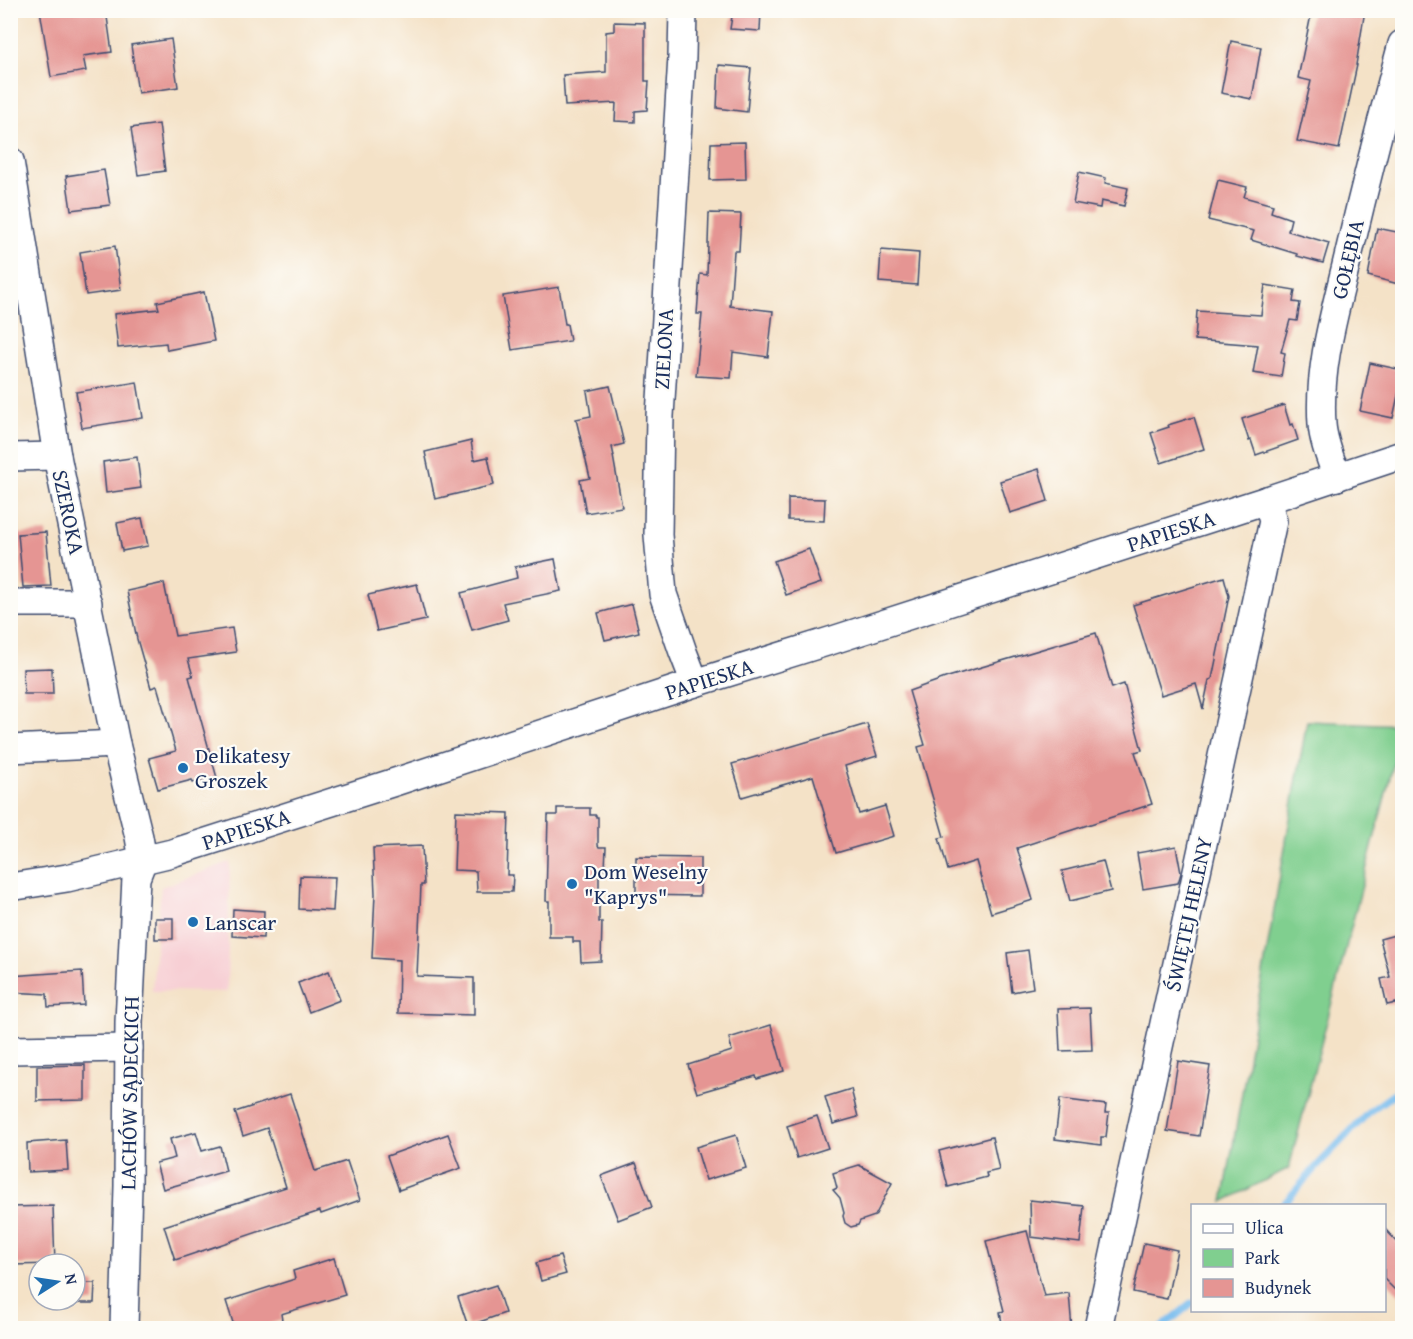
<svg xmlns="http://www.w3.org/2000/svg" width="1413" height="1339" viewBox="0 0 1413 1339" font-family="'Gentium Book Plus',serif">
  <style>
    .built { fill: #f7cfd4 }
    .green { fill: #80cf8f; stroke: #4e7f76; stroke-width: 1.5 }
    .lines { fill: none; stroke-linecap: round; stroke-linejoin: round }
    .stream { stroke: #77bcee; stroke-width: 7 }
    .building { fill: #e59593 }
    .minor-casing { stroke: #3c4a6e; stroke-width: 30 }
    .minor { stroke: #fff; stroke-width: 27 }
    .poi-dot { fill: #1f6fb2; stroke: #fdfcf7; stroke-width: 2 }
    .labels { text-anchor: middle; stroke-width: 4.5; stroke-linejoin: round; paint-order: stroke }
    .street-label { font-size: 22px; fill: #1b2f5e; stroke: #fdfcf7 }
    .poi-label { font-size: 22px; fill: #1b2f5e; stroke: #fdfcf7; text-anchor: start }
  </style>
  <rect width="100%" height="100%" fill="#fdfcf7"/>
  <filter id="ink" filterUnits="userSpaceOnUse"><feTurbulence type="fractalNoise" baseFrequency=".0167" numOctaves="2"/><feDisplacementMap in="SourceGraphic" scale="12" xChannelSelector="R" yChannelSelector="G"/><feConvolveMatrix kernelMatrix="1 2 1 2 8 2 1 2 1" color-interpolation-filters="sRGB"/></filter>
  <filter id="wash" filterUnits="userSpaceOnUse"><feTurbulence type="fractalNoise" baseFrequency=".008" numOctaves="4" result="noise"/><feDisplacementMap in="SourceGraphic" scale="24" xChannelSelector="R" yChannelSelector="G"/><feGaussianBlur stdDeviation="1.35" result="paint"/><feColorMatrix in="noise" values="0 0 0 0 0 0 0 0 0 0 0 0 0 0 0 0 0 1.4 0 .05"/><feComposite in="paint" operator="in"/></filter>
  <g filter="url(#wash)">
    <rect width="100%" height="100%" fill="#f4e2c7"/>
    <polygon class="built" points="230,862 227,992 152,991 161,887"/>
    <polygon class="green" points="1307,721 1402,725 1402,731 1289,1168 1223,1202"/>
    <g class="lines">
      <g class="stream">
        <polyline points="1282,1206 1316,1167 1370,1111 1402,1088"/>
        <polyline points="1161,1328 1192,1303"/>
      </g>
    </g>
    <g id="blocks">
      <g class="building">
        <polygon points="40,10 106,10 112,52 83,56 86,71 51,77"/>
        <polygon points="733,10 761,10 760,31 730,29"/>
        <polygon points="1312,10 1365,10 1356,65 1357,65 1339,149 1297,141 1311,81 1298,78"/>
        <polygon points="614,22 645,23 645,81 649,81 647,110 635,111 635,122 615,121 616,103 565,106 563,75 606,72 606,32 614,31"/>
        <polygon points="171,39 178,87 138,93 131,45"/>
        <polygon points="1231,41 1261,47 1252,99 1221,93"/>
        <polygon points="719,65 751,68 747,112 717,108"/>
        <polygon points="159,124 165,171 138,175 131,128"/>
        <polygon points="745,142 746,179 710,180 711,143"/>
        <polygon points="104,170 110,205 71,210 66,176"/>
        <polygon points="1079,172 1106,178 1105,183 1128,188 1124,206 1101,201 1100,208 1073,203"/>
        <polygon points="1218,180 1247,187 1244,197 1273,205 1271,212 1291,219 1288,231 1329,243 1323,263 1297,256 1297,254 1251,240 1254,231 1208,220"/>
        <polygon points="709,213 741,214 739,251 734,251 730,306 773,311 768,357 733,352 731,378 696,376 702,314 697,314 700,274 707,275"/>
        <polygon points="1377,228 1402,233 1402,285 1368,276"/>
        <polygon points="115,246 121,290 86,295 80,252"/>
        <polygon points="881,250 919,253 917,285 879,282"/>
        <polygon points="1265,285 1295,290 1293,302 1300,303 1297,321 1290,320 1281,352 1285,353 1281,377 1253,373 1258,345 1195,340 1197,311 1261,315"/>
        <polygon points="559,287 565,324 567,324 570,341 512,350 503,296"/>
        <polygon points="204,292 214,341 167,350 166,343 118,348 114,314 159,309 157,302"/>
        <polygon points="1370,363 1402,370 1402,382 1401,382 1393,418 1360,411"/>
        <polygon points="137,382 143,418 82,428 76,392"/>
        <polygon points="610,386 624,444 612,447 614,456 613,456 622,507 586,513 580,480 590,478 576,419 591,416 587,391"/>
        <polygon points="1284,405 1290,425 1293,424 1298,440 1256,455 1251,440 1249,441 1242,419"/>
        <polygon points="1194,417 1204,449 1161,463 1151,433 1169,427 1168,425"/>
        <polygon points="471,441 474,460 488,457 494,485 435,499 425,452"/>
        <polygon points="137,457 141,488 106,493 103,462"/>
        <polygon points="1039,469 1048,501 1010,513 1000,481"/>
        <polygon points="788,498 825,499 824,521 788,520"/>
        <polygon points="142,518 148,546 122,551 117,523"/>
        <polygon points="46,532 51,586 23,587 18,534"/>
        <polygon points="809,549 821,583 786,595 774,561"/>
        <polygon points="555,559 561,591 503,603 508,620 472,630 461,593 517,578 515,567"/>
        <polygon points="1224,577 1229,596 1212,679 1209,680 1203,709 1196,684 1161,695 1133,605"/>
        <polygon points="164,583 175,636 232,628 236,652 188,659 193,676 189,677 217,778 193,783 192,780 158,789 149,758 176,751 157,686 151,688 137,639 127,591"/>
        <polygon points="417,584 426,620 377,631 368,595"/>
        <polygon points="632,604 639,632 605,640 598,613"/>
        <polygon points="1096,633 1112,688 1124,684 1142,750 1135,752 1152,804 1017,848 1033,900 991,913 976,861 948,870 939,838 944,837 918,747 925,745 909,691 948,677"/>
        <polygon points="52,668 53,694 24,694 23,669"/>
        <polygon points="867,724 877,756 845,766 859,814 885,806 894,836 836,853 813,776 742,797 732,764"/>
        <polygon points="557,808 590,808 590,815 596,815 596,817 598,817 598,845 599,847 606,847 605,869 599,868 599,922 602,922 601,961 581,962 580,942 573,942 573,937 549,937 549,901 546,901 548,815 557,815"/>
        <polygon points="456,811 509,813 507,875 513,875 512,892 477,892 476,871 454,870"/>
        <polygon points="422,846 424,885 421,885 417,976 474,978 474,1015 398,1013 399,960 372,958 375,894 373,848"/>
        <polygon points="1176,846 1181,873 1178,883 1143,889 1137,853"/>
        <polygon points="636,857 700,858 700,896 636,895"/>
        <polygon points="1103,861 1111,891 1070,901 1062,871"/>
        <polygon points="300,876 335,877 333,911 299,909"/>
        <polygon points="233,909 264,911 263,938 232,936"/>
        <rect x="155" y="918" width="18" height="21"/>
        <polygon points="1402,933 1402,1003 1396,1004 1396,1003 1387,1005 1381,979 1390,977 1380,939"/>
        <polygon points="1028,950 1033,988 1012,992 1007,953"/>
        <polygon points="82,971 84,1005 48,1007 47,994 10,992 10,976"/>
        <polygon points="329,971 340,1000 309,1012 298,983"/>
        <polygon points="1090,1008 1092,1050 1060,1051 1058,1009"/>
        <polygon points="771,1025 784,1071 757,1079 756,1076 697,1093 688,1065 732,1051 729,1038"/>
        <polygon points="1178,1061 1210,1066 1199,1136 1167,1131"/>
        <polygon points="85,1065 85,1100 37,1101 37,1066"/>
        <polygon points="851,1089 858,1117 833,1124 825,1097"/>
        <polygon points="290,1094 315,1171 347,1161 360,1200 321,1214 320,1211 175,1260 164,1226 286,1187 267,1128 243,1136 235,1112"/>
        <polygon points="1060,1099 1106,1105 1105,1113 1109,1113 1106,1137 1101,1137 1101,1145 1055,1139"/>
        <polygon points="817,1116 828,1148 797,1158 787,1126"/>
        <polygon points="196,1132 202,1151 220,1146 226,1171 163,1189 156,1163 175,1158 170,1139"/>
        <polygon points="448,1134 461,1168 399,1190 387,1156"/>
        <polygon points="736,1135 746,1168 706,1180 696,1147"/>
        <polygon points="992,1137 999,1170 986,1173 987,1177 948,1187 939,1151"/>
        <polygon points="66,1140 68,1170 28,1172 27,1143"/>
        <polygon points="636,1163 652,1207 618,1220 601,1176"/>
        <polygon points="859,1165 892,1183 875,1216 860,1221 858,1225 851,1227 845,1223 843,1216 844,1213 840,1198 833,1190 837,1188 833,1173"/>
        <polygon points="1030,1200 1084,1206 1080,1243 1031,1237"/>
        <polygon points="53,1206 55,1264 10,1265 10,1207"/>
        <polygon points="1384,1228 1402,1247 1402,1297 1384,1279"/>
        <polygon points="1027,1231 1044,1296 1069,1293 1072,1329 1003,1329 1000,1312 1004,1311 986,1241"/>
        <polygon points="1144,1243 1177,1250 1167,1299 1133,1292"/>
        <polygon points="560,1256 566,1274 541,1281 536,1263"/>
        <polygon points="334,1258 345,1295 281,1314 282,1320 255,1329 235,1329 226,1301 295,1279 293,1271"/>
        <polygon points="75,1283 95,1283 94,1303 75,1303"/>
        <polygon points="496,1285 505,1313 468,1326 458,1297"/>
      </g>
    </g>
  </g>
  <g filter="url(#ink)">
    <use href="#blocks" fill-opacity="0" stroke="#3c4a6e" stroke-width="1.5"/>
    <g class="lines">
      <g class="minor-casing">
        <g id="minor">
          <polyline points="683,10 682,57 660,416 658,535 663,594 683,652 695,683"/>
          <polyline points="10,161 57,456 116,744 139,837 143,860 136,878 129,1022 128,1186 124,1328"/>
          <polyline points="10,457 57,456"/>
          <path d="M1337 477C1331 460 1323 441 1322 424 1318 367 1335 312 1348 257 1365 185 1383 114 1402 44"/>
          <polyline points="10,603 88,603"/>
          <polyline points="10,749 116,744"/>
          <polyline points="10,887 67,878 172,853 395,782 695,683 833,640 1267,500 1402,455"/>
          <polyline points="10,1050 129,1048"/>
          <polyline points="1098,1328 1273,521 1267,500"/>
        </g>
      </g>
      <use href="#minor" class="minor"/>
    </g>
  </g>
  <g class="poi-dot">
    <circle cx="183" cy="768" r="6"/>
    <circle cx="572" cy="884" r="6"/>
    <circle cx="193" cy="922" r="6"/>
  </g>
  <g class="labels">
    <g class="street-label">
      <text transform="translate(1347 259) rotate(-77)" y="8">GOŁĘBIA</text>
      <text transform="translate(663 349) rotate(-87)" y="8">ZIELONA</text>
      <text transform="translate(69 512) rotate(78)" y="8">SZEROKA</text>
      <text transform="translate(1171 531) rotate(-18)" y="8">PAPIESKA</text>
      <text transform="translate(709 679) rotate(-18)" y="8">PAPIESKA</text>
      <text transform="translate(246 829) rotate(-18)" y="8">PAPIESKA</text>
      <text transform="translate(1188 914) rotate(-78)" y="8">ŚWIĘTEJ HELENY</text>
      <text transform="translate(129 1093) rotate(-89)" y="8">LACHÓW SĄDECKICH</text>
    </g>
    <g class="poi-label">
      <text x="195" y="763">Delikatesy<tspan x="195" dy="25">Groszek</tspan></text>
      <text x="584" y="879">Dom Weselny<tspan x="584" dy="25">"Kaprys"</tspan></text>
      <text x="205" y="930">Lanscar</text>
    </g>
  </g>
  <rect width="1413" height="1339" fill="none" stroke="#fdfcf7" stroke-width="36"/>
  <rect x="1191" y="1204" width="195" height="108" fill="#fdfcf7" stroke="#a3aaba" stroke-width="1.5"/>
  <rect x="1203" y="1224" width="30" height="9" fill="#ffffff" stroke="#a3aaba" stroke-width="1.5"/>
  <text x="1245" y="1234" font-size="18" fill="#1b2f5e">Ulica</text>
  <rect x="1203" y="1249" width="30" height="18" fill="#80cf8f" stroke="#a3aaba" stroke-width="1.5"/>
  <text x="1245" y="1264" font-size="18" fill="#1b2f5e">Park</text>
  <rect x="1203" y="1279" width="30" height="18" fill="#e59593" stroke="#a3aaba" stroke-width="1.5"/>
  <text x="1245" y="1294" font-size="18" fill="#1b2f5e">Budynek</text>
  <g transform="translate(57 1282) rotate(78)"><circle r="28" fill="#fdfcf7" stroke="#a3aaba" stroke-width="1.5"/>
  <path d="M0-4.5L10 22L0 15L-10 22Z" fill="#1f6fb2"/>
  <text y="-9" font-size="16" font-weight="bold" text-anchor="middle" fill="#1b2f5e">N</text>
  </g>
</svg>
